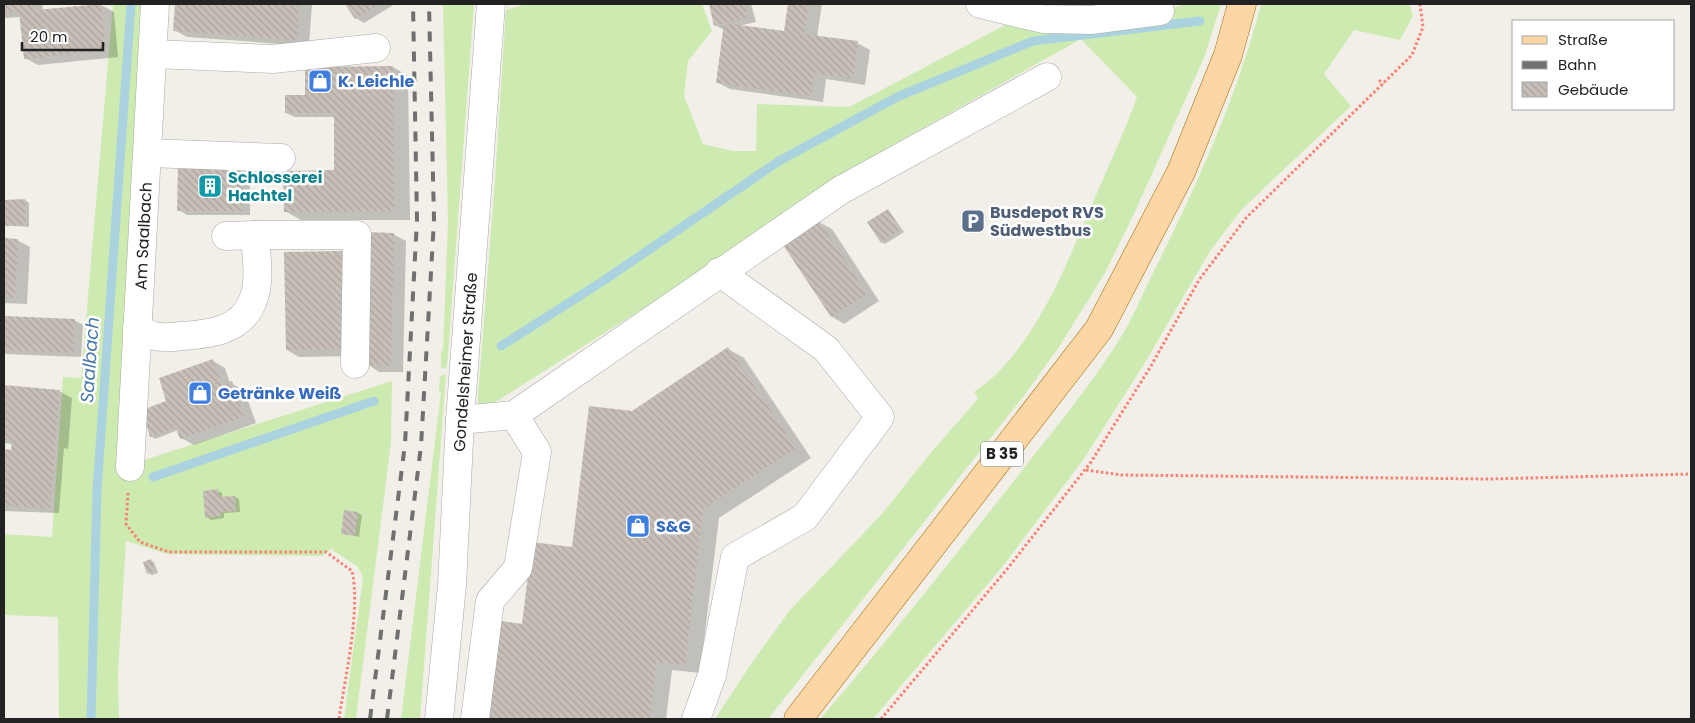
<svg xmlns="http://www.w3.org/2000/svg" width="1695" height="723" viewBox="0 0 1695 723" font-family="Poppins,sans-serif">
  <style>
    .grass { fill: #cdebb0 }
    .shadow { fill: #0003 }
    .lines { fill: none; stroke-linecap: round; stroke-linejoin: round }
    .stream { stroke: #aad3df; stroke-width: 9 }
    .building { fill: url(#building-back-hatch) }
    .minor-casing { stroke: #a9a9a9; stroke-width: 29 }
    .major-casing { stroke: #a06b00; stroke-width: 29 }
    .path { stroke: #fa8072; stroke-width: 3; stroke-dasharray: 2.5 2.5; stroke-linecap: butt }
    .minor { stroke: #fff; stroke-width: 28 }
    .major { stroke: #fcd6a4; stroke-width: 28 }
    .rail { stroke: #707070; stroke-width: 4; stroke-dasharray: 10 10; stroke-linecap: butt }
    .labels { text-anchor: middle; stroke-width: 5; stroke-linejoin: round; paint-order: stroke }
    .shield { fill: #fff; stroke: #646464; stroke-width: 1 }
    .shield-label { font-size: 15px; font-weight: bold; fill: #222 }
    .shop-label { font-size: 16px; font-weight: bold; fill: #366cbe; stroke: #fff; text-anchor: start }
    .culture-label { font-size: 16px; font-weight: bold; fill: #0d838f; stroke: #fff; text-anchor: start }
    .service-label { font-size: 16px; font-weight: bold; fill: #4e5e75; stroke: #fff; text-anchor: start }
    .street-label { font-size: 16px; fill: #222; stroke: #fff }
    .water-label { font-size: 18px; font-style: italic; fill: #4a7aab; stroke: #fff }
  </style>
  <defs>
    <pattern id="building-back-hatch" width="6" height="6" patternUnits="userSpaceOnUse" patternTransform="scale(1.25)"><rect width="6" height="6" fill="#c7bfb8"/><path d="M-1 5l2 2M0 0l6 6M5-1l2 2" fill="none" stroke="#aba49e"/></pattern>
  </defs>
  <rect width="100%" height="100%" fill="#f2efe9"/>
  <g class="grass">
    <polygon points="113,4 142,4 122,467 392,381 391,442 356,719 344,719 363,577 357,566 332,550 333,547 323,556 167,554 126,541 118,672 119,719 59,719 58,617 4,615 4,534 52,537 63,377 81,378"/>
    <polygon points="443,4 474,4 447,367 441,369 441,351 443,351 448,221"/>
    <path d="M526 4H702L712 31 688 61 684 96 703 144 733 151H756L757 104 849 107 1032 11H1160L1187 4H1221L1204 58 1133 216 1105 273 1059 347 1023 397 768 719H715L751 664 790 610 882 514 933 450 978 399 974 392C1036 350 1067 262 1096 195 1110 163 1125 130 1137 97L1081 39 834 178 778 223 478 413V395L494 194 506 10Z"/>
    <path d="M1261 4H1409L1413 16 1400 40 1354 30 1324 74 1351 106 1241 210 1210 251 1146 361 1083 460 1003 566 873 719H820C884 645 945 568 1006 491 1043 443 1083 396 1116 345 1133 319 1145 288 1159 261 1200 178 1238 94 1261 4Z"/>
    <polygon points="446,374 420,719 401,719 441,392 439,392 440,376"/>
  </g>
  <g class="shadow">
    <polygon points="4,4 42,4 43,11 101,5 114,12 118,57 38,65 25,58 21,17 4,18"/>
    <polygon points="176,4 312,4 309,46 187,37 174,30"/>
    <polygon points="347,4 395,4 364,23 356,18"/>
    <polygon points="710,4 751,4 756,22 738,26 785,33 789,4 822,4 817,37 857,43 870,50 865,85 826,79 823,102 730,89 717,82 724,30 715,25"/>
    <polygon points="393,67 408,76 410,220 301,220 285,211 336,171 335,117 295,117 286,113 307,96"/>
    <polygon points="179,162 250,167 250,215 187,215 179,210"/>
    <polygon points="25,200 29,203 29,227 4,225 4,201"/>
    <polygon points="888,210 904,232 885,244 881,242"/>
    <polygon points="819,222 832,229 879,301 844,324 831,316"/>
    <polygon points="393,234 406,241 403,372 379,372 367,364"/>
    <polygon points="4,240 17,240 30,247 27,304 4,303"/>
    <polygon points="342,253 354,260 356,356 299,357 287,350"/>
    <polygon points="4,317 74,320 83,325 81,357 4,354"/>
    <polygon points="728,349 744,358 811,458 719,518 700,673 672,670 666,719 484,719 523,625 573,548 633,412"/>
    <polygon points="213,361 225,368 230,383 244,390 256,423 194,445 181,438 178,430 155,439 151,436 166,403"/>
    <polygon points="4,387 59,391 72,398 68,449 64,448 59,513 4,511 4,451 12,451 12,444 4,443"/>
    <polygon points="218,491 222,493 222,498 235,497 239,499 240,512 224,513 224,518 211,520 207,517"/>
    <polygon points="358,513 362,515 359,537 342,533"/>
    <polygon points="150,560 154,562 158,573 152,575 148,573"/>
  </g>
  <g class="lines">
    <g class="stream">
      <polyline points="501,346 603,281 779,161 897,97 1033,41 1200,21"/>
      <polyline points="153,477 374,401"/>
      <polyline points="91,719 97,490 131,4"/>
    </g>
  </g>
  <g class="building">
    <polygon points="4,4 35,4 36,10 101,4 106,50 24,59 19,12 4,13"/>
    <polygon points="175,4 299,4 297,40 173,31"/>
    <polygon points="345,4 379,4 355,19"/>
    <polygon points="709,4 745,4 748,17 714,26"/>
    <polygon points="788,4 809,4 804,34 858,41 853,78 814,73 811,96 716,83 724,23 784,31"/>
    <polygon points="393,66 394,211 284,212 283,171 334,170 334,113 285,113 285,95 305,95 305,67"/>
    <polygon points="178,161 242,161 242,211 177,211"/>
    <polygon points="25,199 26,225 4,226 4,200"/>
    <polygon points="888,209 901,229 881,243 867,222"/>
    <polygon points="819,221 867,294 831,317 783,245"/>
    <polygon points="364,232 394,233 391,366 366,365"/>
    <polygon points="4,238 18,239 15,298 4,297"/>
    <polygon points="342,251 344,349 286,350 284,252"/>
    <polygon points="4,316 75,319 73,353 4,350"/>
    <polygon points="728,347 796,448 703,509 685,665 656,662 650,719 483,719 495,620 522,624 532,542 572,547 589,406 632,411"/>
    <polygon points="213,359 222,385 232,381 244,417 180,439 176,428 150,437 142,410 166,401 159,378"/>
    <polygon points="4,385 60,390 50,509 4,505 4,449 11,450 12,439 4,438"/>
    <polygon points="218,489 219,497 235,496 236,511 220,512 221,516 205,518 203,491"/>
    <polygon points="344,510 358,512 355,536 341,534"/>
    <polygon points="151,559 155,571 147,574 143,562"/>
  </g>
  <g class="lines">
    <g class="minor-casing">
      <g id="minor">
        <polyline points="980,4 1043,19 1091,20 1160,11"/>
        <polyline points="153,54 273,59 376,48"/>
        <polyline points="148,153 281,158"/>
        <polyline points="226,236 255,235"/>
        <path d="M137 328C143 331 149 335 155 336 163 338 174 337 182 336 210 334 242 331 253 300 261 280 256 256 255 235H357L355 364"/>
        <polyline points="460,420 514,415 841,190 1047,77"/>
        <polyline points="130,467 155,4"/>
        <polyline points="439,719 452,585 460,420 491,4"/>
        <polyline points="475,719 490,601 518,568 537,452 514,415"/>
        <polyline points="696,719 712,675 735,557 805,517 880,417 826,349 719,272"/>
      </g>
    </g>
    <g class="major-casing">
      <polyline id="major" points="798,719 1099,329 1181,172 1228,55 1242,4"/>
    </g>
    <g class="path">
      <polyline points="1379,80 1383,84"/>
      <polyline points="1086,470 1121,475 1489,479 1691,474"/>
      <path d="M128 493 126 524 140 542 169 552H326L352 571C361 610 345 677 339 719"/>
      <polyline points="881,719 1008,568 1091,462 1151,366 1199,280 1246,218 1412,55 1423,27 1420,4"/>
    </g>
    <use href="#minor" class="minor"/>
    <use href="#major" class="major"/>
    <g class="rail">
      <polyline points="370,719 405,444 417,220 413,4"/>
      <polyline points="387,719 421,446 434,220 429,4"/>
    </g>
  </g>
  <defs>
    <g id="shop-square" transform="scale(1.25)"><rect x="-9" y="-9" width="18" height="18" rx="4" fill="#3f7fe0" stroke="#fff"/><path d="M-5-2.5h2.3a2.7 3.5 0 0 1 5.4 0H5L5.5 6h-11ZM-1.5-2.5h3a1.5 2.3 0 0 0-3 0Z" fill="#fff"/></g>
    <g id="building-square" transform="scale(1.25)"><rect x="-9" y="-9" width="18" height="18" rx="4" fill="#0f9aa8" stroke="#fff"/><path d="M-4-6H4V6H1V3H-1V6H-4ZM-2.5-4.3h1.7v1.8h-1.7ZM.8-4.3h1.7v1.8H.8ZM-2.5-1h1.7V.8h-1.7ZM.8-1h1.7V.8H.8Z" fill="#fff"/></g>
    <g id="parking-square" transform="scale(1.25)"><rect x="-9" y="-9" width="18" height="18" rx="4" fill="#5c6f8a" stroke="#fff"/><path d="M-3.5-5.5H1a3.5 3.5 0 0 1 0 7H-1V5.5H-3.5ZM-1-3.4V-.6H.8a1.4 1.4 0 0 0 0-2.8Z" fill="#fff"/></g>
  </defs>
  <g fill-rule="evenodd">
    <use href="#shop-square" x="320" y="81"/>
    <use href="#building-square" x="210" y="186"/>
    <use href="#parking-square" x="973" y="221"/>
    <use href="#shop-square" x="200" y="393"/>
    <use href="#shop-square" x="638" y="526"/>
  </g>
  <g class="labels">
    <rect class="shield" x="981" y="441.5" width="42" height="25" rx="4"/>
    <g class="shield-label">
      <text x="1002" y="459">B 35</text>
    </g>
    <g class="shop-label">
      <text x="338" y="87">K. Leichle</text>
      <text x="218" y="399">Getränke Weiß</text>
      <text x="656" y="532">S&amp;G</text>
    </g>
    <g class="culture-label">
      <text x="228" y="183">Schlosserei<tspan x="228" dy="18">Hachtel</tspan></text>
    </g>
    <g class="service-label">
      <text x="990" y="218">Busdepot RVS<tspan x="990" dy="18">Südwestbus</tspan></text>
    </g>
    <g class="street-label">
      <text transform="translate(143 236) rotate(-87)" y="6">Am Saalbach</text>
      <text transform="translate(465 362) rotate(-86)" y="6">Gondelsheimer Straße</text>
    </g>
    <g class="water-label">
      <text transform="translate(90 360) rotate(-86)" y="6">Saalbach</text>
    </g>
  </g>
  <rect width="1695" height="723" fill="none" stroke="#222222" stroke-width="10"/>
  <rect x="1512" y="20" width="162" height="90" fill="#ffffff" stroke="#a7a7a7"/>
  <rect x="1522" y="36" width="25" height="8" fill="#fcd6a4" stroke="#a7a7a7"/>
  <text x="1558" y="45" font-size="15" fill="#222222">Straße</text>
  <rect x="1522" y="61" width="25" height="8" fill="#707070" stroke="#a7a7a7"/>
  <text x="1558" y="70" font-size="15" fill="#222222">Bahn</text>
  <rect x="1522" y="82" width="25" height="15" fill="url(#building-back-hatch)" stroke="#a7a7a7"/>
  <text x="1558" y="95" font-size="15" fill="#222222">Gebäude</text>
  <path d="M22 42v8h81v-8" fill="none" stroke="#222222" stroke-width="2.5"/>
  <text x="30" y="42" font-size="15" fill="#222222" stroke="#ffffff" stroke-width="4" paint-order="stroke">20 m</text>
</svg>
